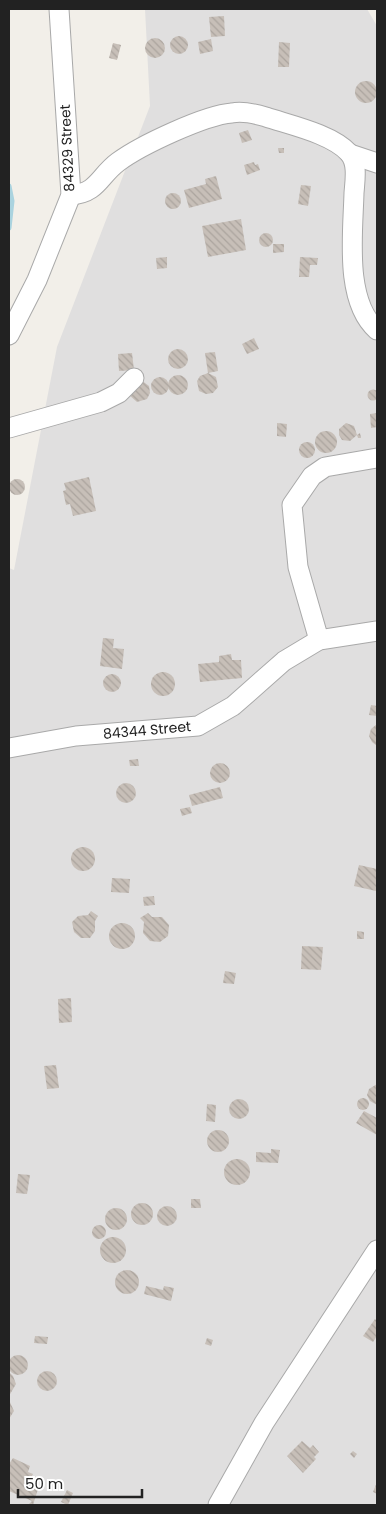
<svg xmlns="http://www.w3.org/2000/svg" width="386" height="1514" viewBox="0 0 386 1514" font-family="Poppins,sans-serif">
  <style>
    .residential { fill: #e0dfdf }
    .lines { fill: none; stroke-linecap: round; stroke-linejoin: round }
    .stream { stroke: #aad3df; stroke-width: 5 }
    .building { fill: url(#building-back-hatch) }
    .street-casing { stroke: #a9a9a9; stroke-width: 21 }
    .street { stroke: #fff; stroke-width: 19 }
    .labels { text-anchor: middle; stroke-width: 5; stroke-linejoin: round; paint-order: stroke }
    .street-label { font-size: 14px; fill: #222; stroke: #fff }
  </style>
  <defs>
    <pattern id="building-back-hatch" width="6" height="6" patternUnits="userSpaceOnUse" patternTransform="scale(1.25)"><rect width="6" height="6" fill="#c7bfb8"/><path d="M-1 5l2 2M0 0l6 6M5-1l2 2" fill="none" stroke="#aba49e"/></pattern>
  </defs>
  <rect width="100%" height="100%" fill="#f2efe9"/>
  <polygon class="residential" points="145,9 367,9 377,26 377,1505 9,1505 9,568 14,570 57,347 150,106"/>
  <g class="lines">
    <polyline class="stream" points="9,186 12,201 9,228"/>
  </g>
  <g class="building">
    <polygon points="224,16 225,36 211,37 209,17"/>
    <circle cx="179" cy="45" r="9"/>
    <circle cx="155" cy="48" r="10"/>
    <polygon points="211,39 213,51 200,54 198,42"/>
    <polygon points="279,42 290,43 289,67 278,67"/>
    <polygon points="113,43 121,45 117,60 109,58"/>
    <circle cx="366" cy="92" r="11"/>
    <polygon points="248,130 252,140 242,143 239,133"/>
    <polygon points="278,148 284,148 284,153 279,153"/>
    <polygon points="254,162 255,165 258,164 260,170 247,175 244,165"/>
    <polygon points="216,176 222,199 189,208 184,190 206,184 205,179"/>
    <polygon points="301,185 311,186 308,206 298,204"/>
    <circle cx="173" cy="201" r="8"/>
    <polygon points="241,219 246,250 208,257 202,226"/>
    <circle cx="266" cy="240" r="7"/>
    <polygon points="273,244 284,244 284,252 273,253"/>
    <polygon points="167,257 167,268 157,269 156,258"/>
    <polygon points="300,257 318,258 317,265 310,265 309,277 299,277"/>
    <polygon points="254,338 259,349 247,354 242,344"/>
    <circle cx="178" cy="359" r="10"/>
    <polygon points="215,352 218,371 208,373 216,377 218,387 213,393 206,394 199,391 197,381 200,376 208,373 205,353"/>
    <polygon points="132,353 134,370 119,371 118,354"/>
    <circle cx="178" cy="385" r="10"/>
    <circle cx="160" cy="386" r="9"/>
    <polygon points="141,380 149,386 150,393 147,399 137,402 129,395"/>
    <circle cx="373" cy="395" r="5.5"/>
    <polygon points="377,413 377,427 371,428 370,414"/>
    <polygon points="277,423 287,424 286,437 277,436"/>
    <polygon points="346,423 354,426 357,435 360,433 361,438 358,438 357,435 350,441 342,440 339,435 339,429"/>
    <circle cx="326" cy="442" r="11"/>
    <circle cx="307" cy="450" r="8"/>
    <polygon points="89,477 96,511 73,516 70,504 66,505 63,491 66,490 64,483"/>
    <circle cx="17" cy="487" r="8"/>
    <polygon points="103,638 114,639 113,648 124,649 122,669 100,666"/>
    <polygon points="231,654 232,660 241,660 242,678 200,682 198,664 219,662 219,656"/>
    <circle cx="163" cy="684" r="12"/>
    <circle cx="112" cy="683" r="9"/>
    <polygon points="371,705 377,706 377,716 369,715"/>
    <polygon points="377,724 377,746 372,742 369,736 371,729"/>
    <polygon points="138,759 139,766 130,766 129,760"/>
    <circle cx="220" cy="773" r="10"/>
    <circle cx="126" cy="793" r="10"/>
    <polygon points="220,787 223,798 192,806 189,795"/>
    <polygon points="190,807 192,813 182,816 180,809"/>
    <circle cx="83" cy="859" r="12"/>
    <polygon points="359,865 377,869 376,891 354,886"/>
    <polygon points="112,878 130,879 129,893 111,892"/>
    <polygon points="154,896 155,905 144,906 143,897"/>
    <polygon points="91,911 98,916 95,921 95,931 90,938 81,938 74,932 72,922 78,916 88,915"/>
    <polygon points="148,913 152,917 162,917 169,925 168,936 160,942 150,941 143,933 144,922 140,918"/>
    <circle cx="122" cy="936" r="13"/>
    <polygon points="357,931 364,932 364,939 357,939"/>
    <polygon points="302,946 323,947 321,970 301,969"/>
    <polygon points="225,971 236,973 234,984 223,983"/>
    <polygon points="71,998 72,1022 59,1023 58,999"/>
    <polygon points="56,1065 59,1088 47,1089 44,1066"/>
    <polygon points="377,1084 377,1105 370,1101 367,1095 369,1089"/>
    <circle cx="363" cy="1104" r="6"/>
    <circle cx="239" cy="1109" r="10"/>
    <polygon points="207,1104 216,1105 215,1122 206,1121"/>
    <polygon points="364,1111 377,1118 377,1135 356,1123"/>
    <circle cx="218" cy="1141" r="11"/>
    <polygon points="271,1149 280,1150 278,1163 256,1162 256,1152 271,1153"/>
    <circle cx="237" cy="1172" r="13"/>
    <polygon points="18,1174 30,1175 27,1194 16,1193"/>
    <polygon points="191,1199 200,1199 201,1208 191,1208"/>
    <circle cx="142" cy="1214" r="11"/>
    <circle cx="167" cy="1216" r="10"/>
    <circle cx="116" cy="1219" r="11"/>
    <circle cx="99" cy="1232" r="7"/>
    <circle cx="113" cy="1250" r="13"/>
    <circle cx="127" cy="1282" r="12"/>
    <polygon points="146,1286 163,1290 164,1286 174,1288 171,1301 144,1294"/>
    <polygon points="375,1319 377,1321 377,1336 373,1342 363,1336"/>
    <polygon points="35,1336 48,1337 47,1344 34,1343"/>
    <polygon points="207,1338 213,1340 211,1346 205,1344"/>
    <circle cx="18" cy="1365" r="10"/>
    <circle cx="47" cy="1381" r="10"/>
    <polygon points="9,1372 13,1376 16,1384 9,1396"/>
    <polygon points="9,1400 14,1411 9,1419"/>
    <polygon points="302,1441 310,1448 313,1445 319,1452 314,1457 316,1459 303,1473 287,1456"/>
    <polygon points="353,1451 357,1454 354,1458 350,1454"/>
    <polygon points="13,1458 30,1466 28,1472 33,1474 29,1482 39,1486 33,1505 29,1504 32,1501 9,1491 9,1464"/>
    <polygon points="377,1482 377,1494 373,1492"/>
    <polygon points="67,1490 73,1493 68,1505 61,1502"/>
  </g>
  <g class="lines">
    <g class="street-casing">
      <g id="street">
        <polyline points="350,154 377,163"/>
        <path d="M71 195C98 193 99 176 118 162 141 145 205 115 232 113 242 111 256 114 266 117 290 125 332 134 349 153 358 163 355 180 354 193 353 233 344 301 377 330"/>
        <polyline points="9,335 37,280 71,195 59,9"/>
        <polyline points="9,428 101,402 119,393 134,378"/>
        <polyline points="319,640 298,567 292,505 312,476 325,467 377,458"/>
        <polyline points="9,748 76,736 198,726 233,706 284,661 319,640 377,631"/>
        <polyline points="218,1505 264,1423 377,1250"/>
      </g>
    </g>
    <use href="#street" class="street"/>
  </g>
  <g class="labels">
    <g class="street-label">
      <text transform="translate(67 148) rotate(-93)" y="5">84329 Street</text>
      <text transform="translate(147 730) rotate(-5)" y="5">84344 Street</text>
    </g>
  </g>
  <rect width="386" height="1514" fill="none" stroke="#222222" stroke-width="20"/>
  <path d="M18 1489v8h124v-8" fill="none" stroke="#222222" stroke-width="2.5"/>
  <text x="25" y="1489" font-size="15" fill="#222222" stroke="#ffffff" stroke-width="4" paint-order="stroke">50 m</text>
</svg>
